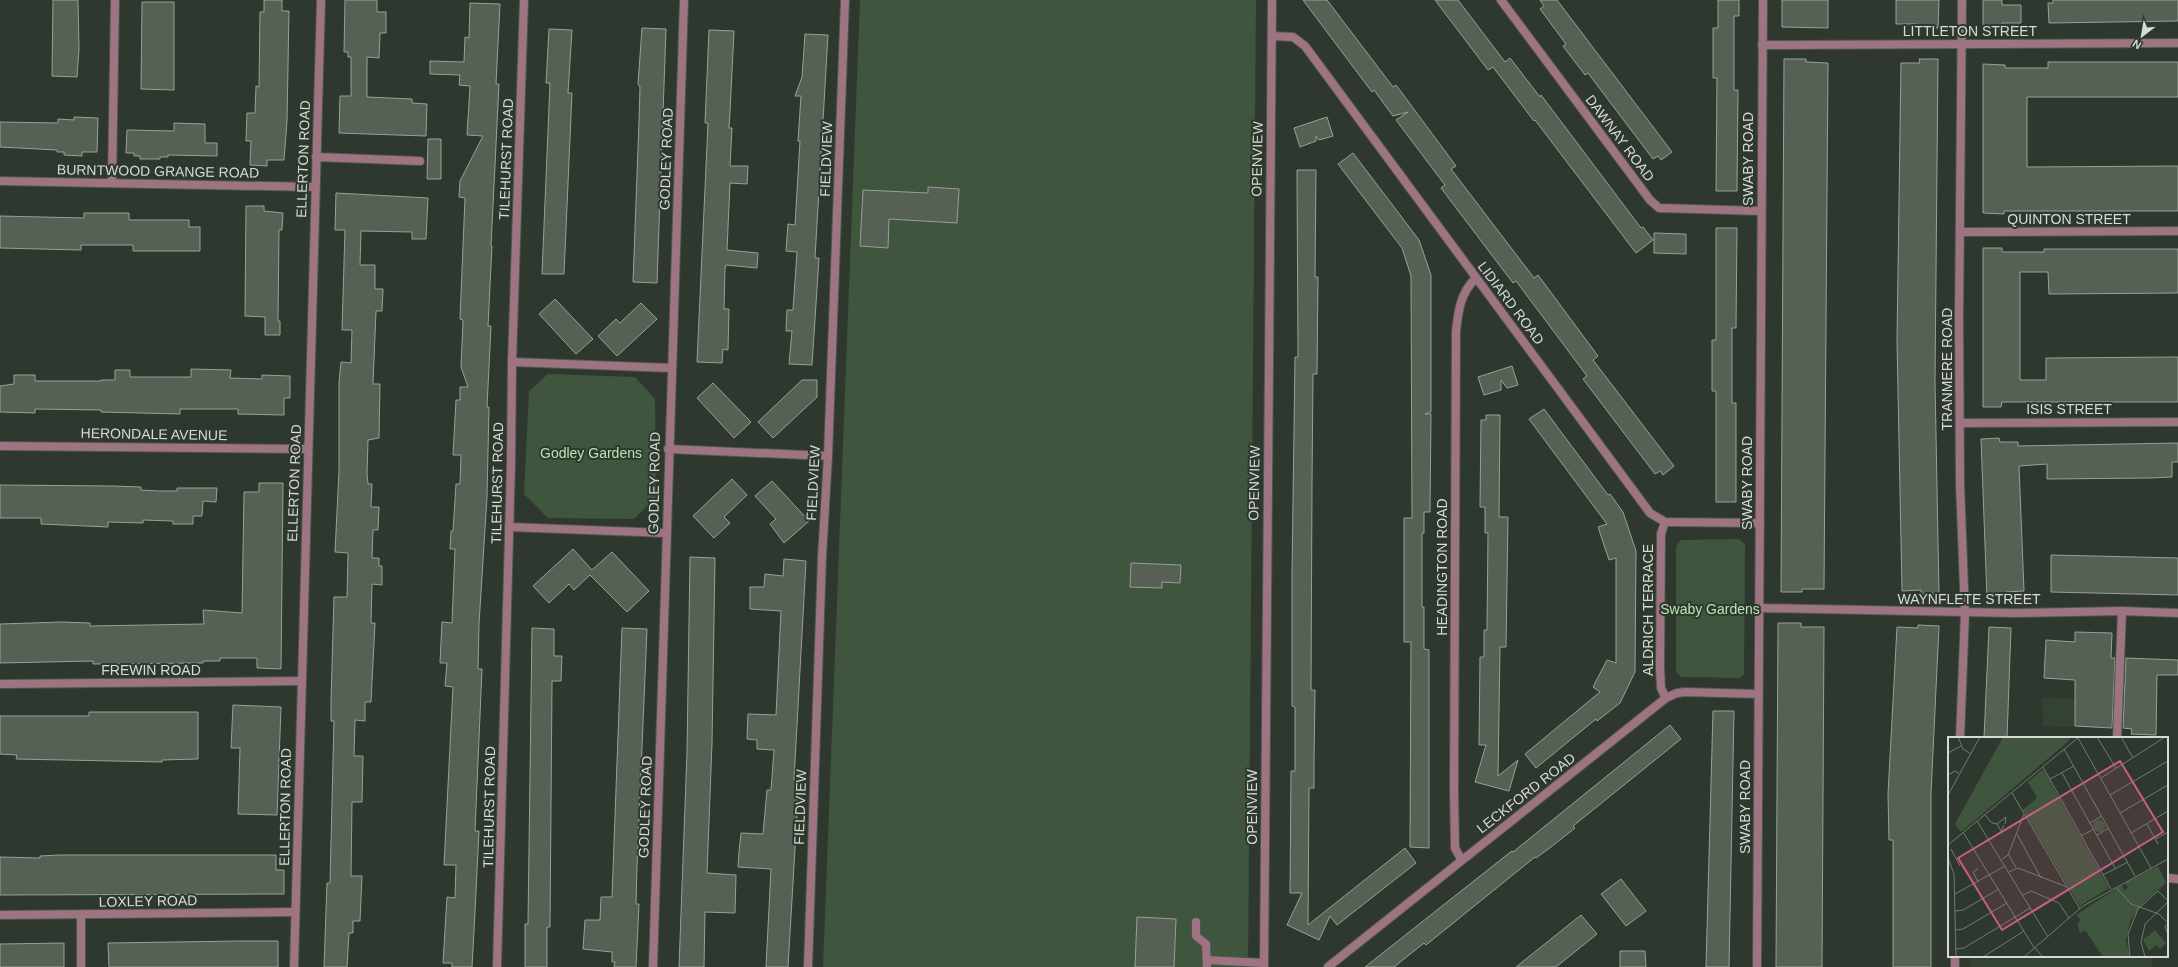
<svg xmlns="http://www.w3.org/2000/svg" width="2178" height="967" viewBox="0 0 2178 967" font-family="Helvetica,sans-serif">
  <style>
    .built { fill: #344233 }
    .green { fill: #40553d }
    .building { fill: #566055; stroke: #97a296 }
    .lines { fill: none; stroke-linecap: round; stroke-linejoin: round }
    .lane-casing { stroke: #4d564c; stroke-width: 10 }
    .street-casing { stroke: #4d564c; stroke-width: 10 }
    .lane { stroke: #9e7483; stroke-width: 8 }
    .street { stroke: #9e7483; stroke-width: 8 }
    .labels { text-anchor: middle; stroke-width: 4; stroke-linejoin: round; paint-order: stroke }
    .street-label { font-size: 14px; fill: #d6dcd5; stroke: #2f382e }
    .park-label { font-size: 14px; fill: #b4e7ad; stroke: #2f382e }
    .inset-road { fill: none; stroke: #727a71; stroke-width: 1 }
    .view { fill: #c95d86; fill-opacity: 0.15; stroke: #c95d86; stroke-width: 2 }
    .inset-edge { fill: none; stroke: #d6dcd5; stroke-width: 2 }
  </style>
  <rect width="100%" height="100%" fill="#2f382e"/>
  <g class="built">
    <polygon points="2075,632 2112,633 2110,728 2043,726 2042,697 2075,699"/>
    <rect x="1970" y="956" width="182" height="11"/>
  </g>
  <g class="green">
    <polygon points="860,0 1256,0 1248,967 823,967"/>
    <polygon points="548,374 635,377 655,399 656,497 634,519 548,518 524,494 529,391"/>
    <polygon points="1739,539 1745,544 1744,674 1740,678 1681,677 1676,671 1676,546 1681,540"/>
  </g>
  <g class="building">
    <polygon points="53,0 78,0 79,49 77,77 52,76"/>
    <polygon points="264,0 282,0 282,11 289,11 287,121 284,160 267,160 267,166 250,165 251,141 246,141 247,113 255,113 256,86 259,87 260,12 264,12"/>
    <polygon points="345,0 377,0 377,12 386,12 386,33 380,33 379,58 367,57 367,97 412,99 412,103 427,104 426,136 339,133 340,96 351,96 351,57 348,57 348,52 344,52"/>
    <polygon points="1303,0 1327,0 1393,87 1396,85 1456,166 1451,169 1534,278 1538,275 1598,356 1593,360 1674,466 1663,475 1660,471 1655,474 1583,379 1587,376 1531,301 1516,281 1513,283 1441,188 1445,185 1396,120 1408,112 1393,116 1374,90 1372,92"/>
    <polygon points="1435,0 1458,0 1505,62 1510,58 1540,97 1541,95 1641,228 1643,227 1653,240 1636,253 1535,120 1534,121 1493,67 1488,70"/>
    <polygon points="1540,0 1557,0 1672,152 1661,160 1658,156 1653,159 1588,73 1585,75 1563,46 1566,44 1540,9 1544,6"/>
    <polygon points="1718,0 1739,0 1739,16 1734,16 1734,90 1738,90 1737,191 1716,191 1717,78 1713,78 1713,28 1718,28"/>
    <polygon points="1782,0 1828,0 1828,28 1782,27"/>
    <polygon points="1896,0 1939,0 1938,28 1917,27 1917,24 1896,24"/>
    <polygon points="1983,0 2002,0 2002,5 2021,5 2021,23 2002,23 2002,28 1983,28"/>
    <polygon points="2053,0 2178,0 2178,21 2049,23 2048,3 2053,3"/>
    <polygon points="142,2 174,2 174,90 141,89"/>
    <polygon points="470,3 500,4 496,84 499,84 491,246 492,246 488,326 491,326 487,407 489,407 487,497 479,624 478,669 482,669 475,831 479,831 474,931 472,967 452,967 452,963 443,963 447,897 455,898 456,865 444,865 453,687 445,686 447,663 440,663 442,622 452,623 455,549 450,549 451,531 453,531 456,484 460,484 461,455 453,455 456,400 460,400 460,387 468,387 461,367 463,320 460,319 465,198 459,197 460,181 483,136 467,135 470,86 459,85 460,75 430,74 430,61 464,62 465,37 469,38"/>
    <polygon points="642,28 666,29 657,283 633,282 639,122 640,87 638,84"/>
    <polygon points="549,29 572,30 568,93 572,93 564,274 542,274 550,83 546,83"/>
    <polygon points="709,30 734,31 730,112 729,128 732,128 730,166 748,166 747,184 730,183 727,250 758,253 757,268 726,265 725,268 724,309 729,309 728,350 723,349 722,363 697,362 708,123 705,123"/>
    <polygon points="805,34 828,35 815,258 819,258 812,365 789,364 792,331 786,331 787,310 793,310 797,252 786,251 788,224 795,225 800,141 798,141 801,96 795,96 802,77"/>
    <polygon points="1784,59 1806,59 1806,62 1828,63 1824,589 1802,589 1802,592 1781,592"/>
    <polygon points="1919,59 1938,59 1935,381 1939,594 1921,594 1921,590 1902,591 1897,341 1901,63 1920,63"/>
    <polygon points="2048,62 2178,62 2178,97 2027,97 2027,167 2178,166 2178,211 2004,211 2004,214 1983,213 1983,64 2005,65 2005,68 2048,68"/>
    <polygon points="74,117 98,118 97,152 82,152 82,156 64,155 64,152 57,152 57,150 0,147 0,122 58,123 58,119 74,120"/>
    <polygon points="1327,117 1333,136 1319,140 1316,136 1316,141 1300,147 1294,128"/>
    <polygon points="174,123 205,124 205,143 217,143 217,156 168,155 168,157 160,157 160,159 140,159 140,156 134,156 134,153 126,153 127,130 174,131"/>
    <polygon points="428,139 441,139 441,179 427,179"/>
    <polygon points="1353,153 1419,240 1431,275 1431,412 1425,414 1431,414 1430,512 1424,512 1424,533 1422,533 1422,607 1424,607 1424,649 1429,650 1429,848 1410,847 1411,642 1404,642 1404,518 1412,518 1411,276 1402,248 1338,164"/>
    <polygon points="1297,170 1316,170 1315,277 1318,277 1317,374 1313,374 1312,483 1311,690 1315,690 1314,763 1314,788 1309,788 1308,925 1405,848 1416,863 1337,925 1330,916 1319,940 1287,925 1302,893 1290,893 1291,771 1295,771 1295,707 1292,706 1292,575 1295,357 1298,357"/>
    <polygon points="928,187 959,189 957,223 889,219 888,248 860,246 863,190 928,193"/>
    <polygon points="336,193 428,198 426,239 412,239 412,232 361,231 360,265 375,265 375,289 383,289 382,311 376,311 373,384 380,384 379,438 368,440 367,473 368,484 372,484 371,507 379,507 378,530 373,530 372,558 379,558 379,566 382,566 382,585 372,584 371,623 375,623 371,702 365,702 365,721 355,720 354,756 363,756 362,802 352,802 351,876 362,876 360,921 353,921 353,933 349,933 347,967 324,967 327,883 330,883 334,721 331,721 331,701 334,597 347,597 348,553 335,552 339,471 339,383 341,362 351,363 352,330 342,330 345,230 335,230"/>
    <polygon points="246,206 264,206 264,211 283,213 282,230 279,230 278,321 280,321 280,335 265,335 265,317 245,316"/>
    <polygon points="84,213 129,213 129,220 189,220 189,227 200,227 200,251 133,251 133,245 81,245 81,250 0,248 0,216 84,218"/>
    <polygon points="1716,228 1737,228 1736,328 1732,328 1732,403 1736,403 1736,502 1716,502 1716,391 1712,391 1712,340 1716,340"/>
    <polygon points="1654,233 1686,234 1686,254 1654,253"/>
    <polygon points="1983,248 2002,248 2002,252 2044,252 2044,249 2178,249 2178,293 2049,294 2048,272 2020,272 2020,380 2046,380 2046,358 2178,357 2178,402 2002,402 2001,407 1983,407"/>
    <polygon points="555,299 593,339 576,354 539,314"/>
    <polygon points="641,303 657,319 617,356 598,336 616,319 620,323"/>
    <polygon points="1512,366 1518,385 1507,388 1501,380 1501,390 1484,395 1478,377"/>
    <polygon points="191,369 231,370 230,378 262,379 262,375 290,376 290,398 284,398 284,415 238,414 238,409 180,409 180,414 101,412 101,410 35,409 35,413 0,412 0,386 14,384 14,375 35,375 35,381 101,381 101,380 115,380 115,370 130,370 130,377 191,377"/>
    <polygon points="802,380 817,380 817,397 773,438 758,422"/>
    <polygon points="713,383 751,422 734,438 697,398"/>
    <polygon points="1544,409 1608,495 1610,494 1623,512 1636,551 1635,672 1620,703 1597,721 1596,719 1536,768 1525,754 1600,692 1593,687 1607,660 1616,663 1616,558 1609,560 1598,527 1607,524 1529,419"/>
    <polygon points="1486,415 1500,415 1499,517 1508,517 1506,647 1500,647 1498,776 1518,760 1509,791 1475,782 1486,745 1479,745 1480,657 1484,657 1484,630 1487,630 1488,533 1485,533 1485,507 1480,507 1481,420 1486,420"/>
    <polygon points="1999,438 2000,442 2018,442 2018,446 2178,443 2178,462 2172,462 2172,477 2150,478 2047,479 2047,464 2019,466 2024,591 2006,592 2006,596 1987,597 1981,439"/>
    <polygon points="732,479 747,495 724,517 730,523 714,538 693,516"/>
    <polygon points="772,481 809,521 784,543 770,524 776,519 755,496"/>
    <polygon points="259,483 283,483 281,669 257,668 257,658 220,658 220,661 203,661 203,663 93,664 93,661 0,663 0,624 62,622 90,623 90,626 204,624 203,610 242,613 244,492 259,492"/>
    <polygon points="0,485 113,486 141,487 141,490 159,491 177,491 177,488 217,488 216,502 203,501 202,516 193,516 193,524 173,524 173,521 143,520 143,523 108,522 108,527 41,524 41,518 0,518"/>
    <polygon points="573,549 592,570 612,552 649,591 627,612 590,575 574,590 569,584 549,603 533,586"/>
    <polygon points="2051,555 2178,558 2178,595 2051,592"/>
    <polygon points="690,557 715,558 712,743 707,873 736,875 735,913 705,912 704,967 679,967 687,753"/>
    <polygon points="784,559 806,561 794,780 799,781 788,967 766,967 771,869 738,867 739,852 741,833 763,834 767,790 771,790 774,750 757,749 757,740 747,739 748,714 776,715 781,611 750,609 750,587 764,587 765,574 783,576"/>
    <polygon points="1131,563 1181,565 1180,583 1162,582 1162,588 1130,587"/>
    <polygon points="1778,623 1801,623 1801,627 1824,627 1822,967 1776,967"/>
    <polygon points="1918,625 1939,626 1931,794 1931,967 1893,967 1893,840 1889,840 1888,794 1897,627 1918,628"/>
    <polygon points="1989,627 2011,628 2007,738 1984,738"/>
    <polygon points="532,628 554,629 554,656 562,656 561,681 552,681 552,683 550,927 547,927 547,967 525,967 525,924 528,924"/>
    <polygon points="622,628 647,629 637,866 636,904 639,904 636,967 614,967 615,962 612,962 612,952 583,949 585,920 600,920 601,897 612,897"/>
    <polygon points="2075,632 2112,633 2111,658 2115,658 2112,728 2075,726 2075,680 2044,678 2046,640 2075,642"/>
    <polygon points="2126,658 2178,660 2178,675 2157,675 2156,735 2131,734 2132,729 2123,728"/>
    <polygon points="233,705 281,707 277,815 238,814 240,748 231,748"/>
    <polygon points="1713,711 1734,711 1729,967 1706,967"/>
    <polygon points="89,712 198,712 198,759 162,760 162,762 16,759 17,755 0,754 0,716 89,716"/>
    <polygon points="1670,725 1681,739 1573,826 1575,828 1551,847 1536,858 1535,857 1426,945 1424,943 1394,967 1365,967 1508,854 1512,851 1513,852"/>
    <polygon points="59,855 276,855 276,870 284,870 284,894 0,895 0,857 40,858 40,856"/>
    <polygon points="1621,879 1646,911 1626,926 1601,894"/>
    <polygon points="1581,915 1597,934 1556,967 1516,967"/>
    <polygon points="1137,917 1176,919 1174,967 1135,967"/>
    <polygon points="240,941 278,941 278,967 109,967 108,943"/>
    <polygon points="64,943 64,967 0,967 0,944"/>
    <polygon points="1620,951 1645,951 1646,967 1620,967"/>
  </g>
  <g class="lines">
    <g class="lane-casing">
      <g id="lane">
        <polyline points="1196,922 1196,936 1206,944 1207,967"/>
        <polyline points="1207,960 1264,963"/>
      </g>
    </g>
    <g class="street-casing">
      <g id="street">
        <polyline points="1501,0 1650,200 1659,208 1761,211"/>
        <polyline points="1272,36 1293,37 1305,46 1650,513 1665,522 1760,523"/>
        <polyline points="1762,45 2178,43"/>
        <polyline points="316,157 420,161"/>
        <polyline points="0,181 315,187"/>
        <polyline points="112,182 115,0"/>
        <polyline points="1960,232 2178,231"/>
        <polyline points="512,362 671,368"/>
        <polyline points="1960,423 2178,422"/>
        <polyline points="0,446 308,449"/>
        <polyline points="668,449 828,456"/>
        <polyline points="1665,522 1661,534 1660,667 1661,688 1666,698"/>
        <polyline points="509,527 666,533"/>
        <polyline points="1760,608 2014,613 2122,611 2178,613"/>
        <polyline points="0,684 301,681"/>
        <polyline points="1960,738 1965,613 1960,484 1959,317 1962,0"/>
        <polyline points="2117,738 2122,611"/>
        <path d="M1461 859 1455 848 1454 790 1456 332C1458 312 1460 293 1476 278"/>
        <polyline points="2168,878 2178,879"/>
        <polyline points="0,915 295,912"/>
        <polyline points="1955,956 1955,967"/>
        <polyline points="81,967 81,915"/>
        <polyline points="294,967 321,0"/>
        <polyline points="497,967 511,464 512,362 524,0"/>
        <polyline points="653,967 684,0"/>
        <polyline points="808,967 822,557 828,456 845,0"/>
        <polyline points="1264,967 1272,0"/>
        <polyline points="1328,967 1666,698 1677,693 1685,692 1758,694"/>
        <polyline points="1757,967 1763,0"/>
      </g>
    </g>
    <use href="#lane" class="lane"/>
    <use href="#street" class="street"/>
  </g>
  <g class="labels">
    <g class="street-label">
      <text x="1970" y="36">LITTLETON STREET</text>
      <text transform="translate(1620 138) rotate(53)" y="5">DAWNAY ROAD</text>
      <text transform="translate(303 159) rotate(-88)" y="5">ELLERTON ROAD</text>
      <text transform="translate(506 159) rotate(-88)" y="5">TILEHURST ROAD</text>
      <text transform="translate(666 159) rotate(-88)" y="5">GODLEY ROAD</text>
      <text transform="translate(826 159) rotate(-88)" y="5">FIELDVIEW</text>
      <text transform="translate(1257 159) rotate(-89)" y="5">OPENVIEW</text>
      <text transform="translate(1748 159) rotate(-90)" y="5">SWABY ROAD</text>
      <text transform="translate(158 171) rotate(1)" y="5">BURNTWOOD GRANGE ROAD</text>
      <text x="2069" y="224">QUINTON STREET</text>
      <text transform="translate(1511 303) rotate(53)" y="5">LIDIARD ROAD</text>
      <text transform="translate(1947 369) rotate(-90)" y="5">TRANMERE ROAD</text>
      <text x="2069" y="414">ISIS STREET</text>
      <text transform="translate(154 434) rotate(1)" y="5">HERONDALE AVENUE</text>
      <text transform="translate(294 483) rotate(-88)" y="5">ELLERTON ROAD</text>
      <text transform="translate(497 483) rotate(-89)" y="5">TILEHURST ROAD</text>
      <text transform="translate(654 483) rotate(-89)" y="5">GODLEY ROAD</text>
      <text transform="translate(813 483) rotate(-87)" y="5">FIELDVIEW</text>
      <text transform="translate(1254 483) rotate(-89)" y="5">OPENVIEW</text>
      <text transform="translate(1747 483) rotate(-90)" y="5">SWABY ROAD</text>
      <text transform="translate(1442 567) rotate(-90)" y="5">HEADINGTON ROAD</text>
      <text x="1969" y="604">WAYNFLETE STREET</text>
      <text transform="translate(1648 610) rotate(-90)" y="5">ALDRICH TERRACE</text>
      <text x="151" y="675">FREWIN ROAD</text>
      <text transform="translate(1526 793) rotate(-38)" y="5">LECKFORD ROAD</text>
      <text transform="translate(285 807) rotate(-89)" y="5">ELLERTON ROAD</text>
      <text transform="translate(489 807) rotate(-89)" y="5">TILEHURST ROAD</text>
      <text transform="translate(645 807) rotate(-88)" y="5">GODLEY ROAD</text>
      <text transform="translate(800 807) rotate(-88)" y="5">FIELDVIEW</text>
      <text transform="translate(1252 807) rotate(-90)" y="5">OPENVIEW</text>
      <text transform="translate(1745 807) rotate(-90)" y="5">SWABY ROAD</text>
      <text transform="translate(148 901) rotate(-1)" y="5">LOXLEY ROAD</text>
    </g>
    <g class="park-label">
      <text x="591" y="458">Godley Gardens</text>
      <text x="1710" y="614">Swaby Gardens</text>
    </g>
  </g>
  <g transform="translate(1948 737)">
    <rect width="220" height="220" fill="#2f382e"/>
    <path d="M55 0H121L122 3 13 95 7 87ZM95 32 161 151 132 169 75 73 89 61 80 45ZM145 89a6 6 0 1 1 12 0a6 6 0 1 1-12 0ZM210 129 218 146 195 166 182 184 178 203 182 220H155L137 193 132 196 129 187 133 183 128 178 174 148 176 153 180 151 177 146ZM207 193 218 206 212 212 208 208 201 214 195 203Z" fill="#40553d"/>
    <path class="inset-road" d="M10 0 15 12 23 17M149 0 168 31M173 0 185 21M130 1 203 131M116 12 187 139M0 16 13 9M95 30 163 152M114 36 167 131M0 38 7 34 11 36M153 41 217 0M102 42 126 29M64 56 132 172M0 58 32 0M162 58 220 24M172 76 220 48M37 78 44 86 49 87 58 80 57 87M29 84 100 200M142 86 154 79M49 87 53 94 56 88M199 87 210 107 208 104M15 95 85 209 95 220M183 96 220 74M69 97 93 141M149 98 161 91M133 99 146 92M208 102 220 95M0 108 131 0M3 112 12 129M61 118 68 131M0 121 6 137 8 220M54 122 60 118 76 77M30 132 25 135 30 145M61 135 70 131 119 150M155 138 180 125M168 150 183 167 211 177 220 186M7 157 57 129M75 158 83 154 111 166 121 181M7 174 15 173 51 152M220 186 217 190 220 197M8 193 15 192 59 166M8 212 16 211 82 171M35 220 76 194M76 220 135 169 220 122M182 220 180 197 190 172 210 154 220 164M197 220 193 205 197 187 220 165"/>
    <path class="view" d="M172 24 215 95 54 193 10 121Z"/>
    <rect width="220" height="220" class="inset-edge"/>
  </g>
  <g transform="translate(2142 36) rotate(211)" stroke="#2f382e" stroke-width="3" paint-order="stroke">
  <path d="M0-3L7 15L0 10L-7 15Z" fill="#d6dcd5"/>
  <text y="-6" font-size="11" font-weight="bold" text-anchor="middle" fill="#d6dcd5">N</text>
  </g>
</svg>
